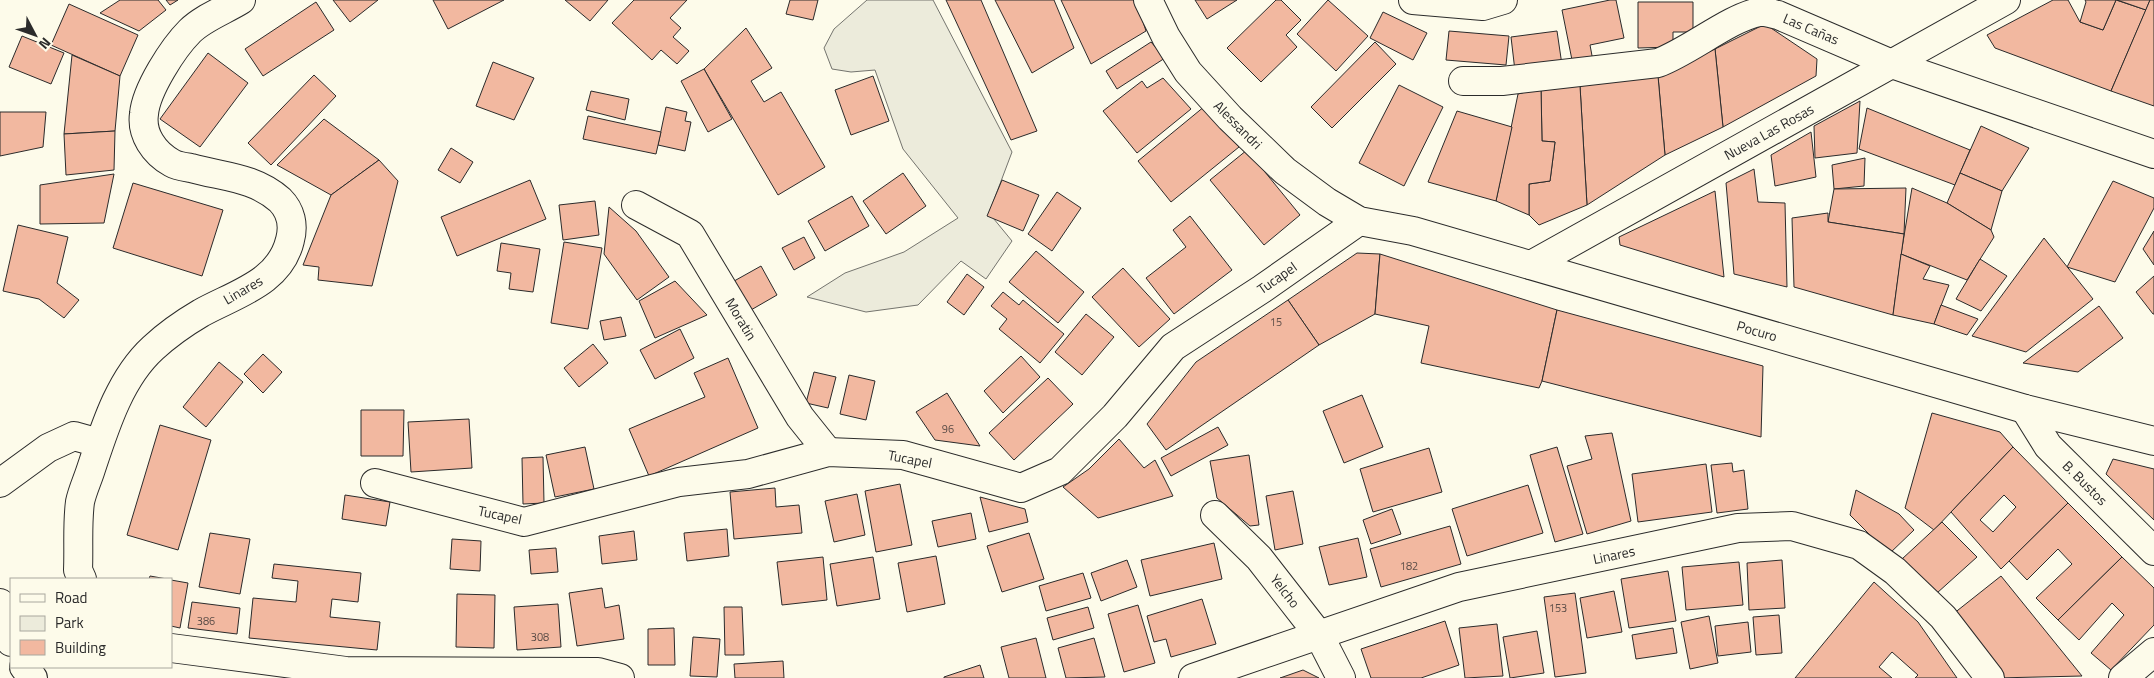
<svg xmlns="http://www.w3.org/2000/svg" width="2154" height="678" viewBox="0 0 2154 678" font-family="'Titillium Web',sans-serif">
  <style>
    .green { fill: #ecebdb; stroke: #74746e }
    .building { fill: #f2b8a0; stroke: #2b2b2b; fill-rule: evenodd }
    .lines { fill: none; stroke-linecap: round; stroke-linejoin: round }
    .street-casing { stroke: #2b2b2b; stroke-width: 30 }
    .secondary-casing { stroke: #2b2b2b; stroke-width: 30 }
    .street { stroke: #fdfbea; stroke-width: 28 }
    .secondary { stroke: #fdfbea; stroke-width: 28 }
    .labels { text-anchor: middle; stroke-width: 4; stroke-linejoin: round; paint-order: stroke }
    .number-label { font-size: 11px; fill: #5d4e48 }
    .street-label { font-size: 14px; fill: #2b2b2b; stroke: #fdfbea }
  </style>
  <rect width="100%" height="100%" fill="#fdfbea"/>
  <polygon class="green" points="867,0 933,0 1012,152 989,213 1012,241 986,279 961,261 918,305 866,312 807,297 845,273 904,252 958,218 903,149 875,70 851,72 832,69 824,48 834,29"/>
  <g class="building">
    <polygon points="120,0 158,0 166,10 139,31 100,13"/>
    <polygon points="166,0 178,0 170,5"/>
    <polygon points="333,0 378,0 350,22"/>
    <polygon points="433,0 504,0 448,29"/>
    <polygon points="565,0 608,0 590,21"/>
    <polygon points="634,0 687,0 670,18 681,28 673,37 689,51 677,64 661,50 652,60 612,23"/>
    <polygon points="790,0 818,0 813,20 786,14"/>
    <polygon points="946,0 981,0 1037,131 1011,140"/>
    <polygon points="995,0 1054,0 1074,48 1032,73"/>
    <polygon points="1061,0 1136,0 1146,31 1091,64"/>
    <polygon points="1195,0 1237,0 1207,19"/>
    <polygon points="1276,0 1281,0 1301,20 1286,35 1297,47 1261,82 1227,48"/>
    <polygon points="1328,0 1368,36 1336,71 1297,34"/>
    <polygon points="1610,0 1616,0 1624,38 1590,45 1593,61 1573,65 1562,10"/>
    <polygon points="2053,0 2068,0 2080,22 2103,30 2116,0 2146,10 2111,91 1995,48 1987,35"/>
    <polygon points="2085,0 2116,0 2103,30 2080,22 2086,2"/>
    <polygon points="2117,0 2150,0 2146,10"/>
    <polygon points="2150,0 2154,0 2154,106 2111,91"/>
    <polygon points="316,2 334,30 263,76 245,49"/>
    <polygon points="1638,2 1693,2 1693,32 1673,32 1673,47 1638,48"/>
    <polygon points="69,4 138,35 120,76 51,45"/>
    <polygon points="1383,12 1427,33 1413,60 1370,38"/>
    <polygon points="1765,24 1817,59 1816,76 1723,127 1715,49"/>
    <polygon points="746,28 772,68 751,81 764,102 781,92 825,167 778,195 704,69"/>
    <polygon points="1449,31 1509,36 1506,65 1446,60"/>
    <polygon points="1557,31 1562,65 1515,71 1511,37"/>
    <polygon points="22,36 64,53 51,84 9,67"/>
    <polygon points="1151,42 1165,58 1117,89 1106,71"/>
    <polygon points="1375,42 1396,64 1332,128 1311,107"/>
    <polygon points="1715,49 1723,127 1665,155 1658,76"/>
    <polygon points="208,53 248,83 200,147 160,119"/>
    <polygon points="72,55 120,76 115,131 64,134"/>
    <polygon points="493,62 534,78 514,120 476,106"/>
    <polygon points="704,69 732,119 708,132 681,81"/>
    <polygon points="314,75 336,96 271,165 248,143"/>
    <polygon points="873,76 889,121 851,135 835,90"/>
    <polygon points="1658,76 1665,155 1587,205 1580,86"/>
    <polygon points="1163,78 1191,109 1137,153 1103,111 1142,81 1147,88"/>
    <polygon points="1399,85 1443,107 1404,186 1359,163"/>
    <polygon points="1580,86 1587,205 1539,225 1529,215 1529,184 1550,181 1555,142 1542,141 1541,88"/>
    <polygon points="1541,88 1542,141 1555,142 1550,181 1529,184 1529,215 1496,201 1518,94"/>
    <polygon points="591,91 629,99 625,120 586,110"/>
    <polygon points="1860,101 1857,153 1815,158 1814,126"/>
    <polygon points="1205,106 1239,147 1171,202 1138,161"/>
    <polygon points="666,107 687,112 685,121 691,122 685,151 658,145"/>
    <polygon points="1867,108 1970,150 1955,185 1859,149"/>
    <polygon points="1457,111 1512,127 1496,201 1428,182"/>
    <polygon points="0,112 46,112 43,147 0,156"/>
    <polygon points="588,116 661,132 656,154 583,139"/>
    <polygon points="324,119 379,160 331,195 277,165"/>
    <polygon points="1981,126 2029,148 2002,191 1960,173"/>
    <polygon points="115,131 114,170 66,175 64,134"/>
    <polygon points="1811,132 1816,177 1775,186 1771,155"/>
    <polygon points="451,148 473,162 460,183 438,170"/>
    <polygon points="1247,150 1300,215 1264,245 1210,180"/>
    <polygon points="1865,158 1864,186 1834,189 1832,165"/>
    <polygon points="379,160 398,181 372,286 318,280 319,267 303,265 331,195"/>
    <polygon points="1754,169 1758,202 1785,203 1787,287 1734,274 1726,183"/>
    <polygon points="903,173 926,206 886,234 863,201"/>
    <polygon points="1960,173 2002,191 1991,230 1947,203"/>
    <polygon points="114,174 104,223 40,224 40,185"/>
    <polygon points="530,180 546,219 457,256 441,217"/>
    <polygon points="1002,180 1039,195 1023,231 987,216"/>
    <polygon points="2113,181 2154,198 2154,208 2115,282 2067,267"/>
    <polygon points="133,183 223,210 202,276 113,248"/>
    <polygon points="1906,188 1904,234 1828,222 1834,189"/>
    <polygon points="1912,188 1947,203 1991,230 1994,237 1967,280 1901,254"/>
    <polygon points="1715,191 1724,277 1620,245 1619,237"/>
    <polygon points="1057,192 1081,208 1052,251 1028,234"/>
    <polygon points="852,196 869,226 825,251 808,221"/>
    <polygon points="595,201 599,235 563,240 559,205"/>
    <polygon points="609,207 636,231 669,277 637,300 604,254"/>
    <polygon points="1828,213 1828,222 1904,234 1893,315 1794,287 1792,218"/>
    <polygon points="1190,216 1232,270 1174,314 1146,278 1186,247 1173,230"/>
    <polygon points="18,225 68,237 57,283 79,300 64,318 39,299 3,291"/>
    <polygon points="2154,231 2154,265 2143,249"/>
    <polygon points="804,237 815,258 794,270 782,248"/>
    <polygon points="2044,238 2093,299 2026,352 1972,336"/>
    <polygon points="564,242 602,248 588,329 551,323"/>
    <polygon points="501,243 540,249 533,292 509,289 511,273 497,271"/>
    <polygon points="1036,251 1084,292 1058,323 1009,282"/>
    <polygon points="1357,253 1380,254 1375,314 1319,345 1288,300"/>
    <polygon points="1380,254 1557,310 1542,381 1539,388 1421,363 1429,326 1375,314"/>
    <polygon points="1901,254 1930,266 1923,279 1949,285 1934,324 1893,315"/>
    <polygon points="1980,259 2007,276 1981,311 1956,299"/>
    <polygon points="761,266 777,295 744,314 727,285"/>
    <polygon points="1123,268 1170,319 1139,347 1092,297"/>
    <polygon points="967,274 984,287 964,315 947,302"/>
    <polygon points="2154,276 2154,314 2153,314 2136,292"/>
    <polygon points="675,281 707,315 655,338 639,301"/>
    <polygon points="1003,292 1019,305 1023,300 1064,334 1040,363 999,329 1007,319 991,306"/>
    <polygon points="1288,300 1319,345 1166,450 1147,424 1196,362"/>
    <polygon points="1941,305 1978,319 1967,335 1934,324"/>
    <polygon points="2099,306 2123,338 2078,372 2023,363"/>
    <polygon points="1557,310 1763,366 1761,437 1542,381"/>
    <polygon points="1086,314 1114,337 1082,375 1055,352"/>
    <polygon points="621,317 626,336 604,340 600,321"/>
    <polygon points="680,329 694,358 655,379 640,350"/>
    <polygon points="593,344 608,363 579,387 564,368"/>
    <polygon points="263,354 282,372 263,393 244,374"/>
    <polygon points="1021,356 1040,377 1003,413 984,391"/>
    <polygon points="728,358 758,428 649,476 629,429 705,397 694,373"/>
    <polygon points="219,362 243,382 206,427 183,407"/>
    <polygon points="814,372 836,377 828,408 806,403"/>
    <polygon points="849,375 875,381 866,420 840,414"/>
    <polygon points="1048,378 1073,404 1014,460 989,433"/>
    <polygon points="947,393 980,446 935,440 916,412"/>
    <polygon points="1362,395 1383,447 1344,463 1323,411"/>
    <polygon points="361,410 404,410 403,456 361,456"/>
    <polygon points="1932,413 2000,432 2013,447 1934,530 1905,508"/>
    <polygon points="469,419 472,468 411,472 408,422"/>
    <polygon points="160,425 211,440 178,550 127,535"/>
    <polygon points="1218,427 1228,445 1171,476 1161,458"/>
    <polygon points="1612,433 1631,521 1587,534 1567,466 1592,459 1585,436"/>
    <polygon points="1119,439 1144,468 1155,460 1173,496 1098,518 1063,487 1089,469"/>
    <polygon points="585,447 594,489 555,497 546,455"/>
    <polygon points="1557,447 1583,534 1555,542 1530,455"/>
    <path d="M2013 447 2068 503 2001 569 1951 512ZM2004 495 2016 507 1993 532 1980 520Z"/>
    <polygon points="1429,448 1442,492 1373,512 1360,469"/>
    <polygon points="1249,455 1259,525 1250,526 1217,498 1210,461"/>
    <polygon points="543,457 544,503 523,504 522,458"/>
    <polygon points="2113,459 2154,469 2154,520 2106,474"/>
    <polygon points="1732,463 1733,472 1744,470 1748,509 1717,513 1711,465"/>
    <polygon points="1706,464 1712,512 1638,522 1632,474"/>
    <polygon points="900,484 912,545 876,552 865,491"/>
    <polygon points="1528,485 1543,533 1467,556 1452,509"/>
    <polygon points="775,488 776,507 799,505 802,533 734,539 730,492"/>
    <polygon points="1856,490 1899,514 1914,530 1889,554 1850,515"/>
    <polygon points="1293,491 1303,544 1275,550 1266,496"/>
    <polygon points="857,494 865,535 834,542 825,501"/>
    <polygon points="345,495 390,502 386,526 342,519"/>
    <polygon points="980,497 1025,509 1028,522 989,532"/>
    <polygon points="2068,503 2122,557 2058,620 2036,598 2072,564 2058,549 2027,580 2009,561"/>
    <polygon points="1392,509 1401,534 1371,544 1363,520"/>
    <polygon points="971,513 976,539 938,547 932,521"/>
    <polygon points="1942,522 1977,557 1937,593 1902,559"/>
    <polygon points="1450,526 1461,564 1381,587 1370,549"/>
    <polygon points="727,529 729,556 687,561 684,533"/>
    <polygon points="634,531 637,560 602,564 599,536"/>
    <polygon points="210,533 250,539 240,594 199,587"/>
    <polygon points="1029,533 1044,579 1002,592 987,546"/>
    <polygon points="1358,538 1367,577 1329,585 1319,547"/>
    <polygon points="452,539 481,541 480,571 450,569"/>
    <polygon points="1214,543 1222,579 1150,596 1141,560"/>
    <polygon points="556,548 558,572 531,574 529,550"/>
    <polygon points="936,556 945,604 907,612 898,563"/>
    <polygon points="823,557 827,600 782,605 777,562"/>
    <polygon points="873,557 880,599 837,606 830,564"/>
    <polygon points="2122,557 2154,588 2154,625 2111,670 2091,653 2124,615 2112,603 2079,640 2058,620"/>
    <polygon points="1127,560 1137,587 1101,601 1091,573"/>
    <polygon points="1782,560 1785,608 1749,610 1747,563"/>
    <polygon points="1739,562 1743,605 1686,610 1682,567"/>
    <polygon points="274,564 361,573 358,602 332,599 330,617 380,622 377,650 249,638 253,598 296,602 298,581 272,578"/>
    <polygon points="1668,571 1676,621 1629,628 1621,579"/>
    <polygon points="1083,573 1091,598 1046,611 1039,586"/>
    <polygon points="150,576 167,579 149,579"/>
    <polygon points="2001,576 2082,676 1996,678 1948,618"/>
    <polygon points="171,580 188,583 180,628 171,626"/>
    <polygon points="1874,582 1918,622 1957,678 1915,678 1918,675 1892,652 1879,667 1892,678 1795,678"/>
    <polygon points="602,588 605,608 619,605 624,639 577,646 569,593"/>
    <polygon points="1614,591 1622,632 1587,638 1580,598"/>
    <polygon points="1575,593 1586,673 1555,677 1544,597"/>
    <polygon points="457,594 495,595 494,648 456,647"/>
    <polygon points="1202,599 1216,644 1171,657 1166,639 1154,642 1147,616"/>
    <polygon points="192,602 240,608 237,634 188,628"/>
    <polygon points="558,604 561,647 517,650 514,607"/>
    <polygon points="1138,605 1155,663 1124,672 1108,614"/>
    <polygon points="724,607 742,607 744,655 725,655"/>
    <polygon points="1088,607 1094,628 1053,640 1047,618"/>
    <polygon points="1779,615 1782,653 1756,655 1753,617"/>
    <polygon points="1709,616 1718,663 1690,669 1681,622"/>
    <polygon points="1445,621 1459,665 1421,678 1371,678 1361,649"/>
    <polygon points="1748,622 1751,652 1718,656 1715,626"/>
    <polygon points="1497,624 1503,676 1465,678 1459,628"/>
    <polygon points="674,628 675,665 648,665 648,629"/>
    <polygon points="1673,628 1677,653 1636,659 1632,635"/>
    <polygon points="1537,631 1544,673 1510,678 1503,637"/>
    <polygon points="693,637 720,639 717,677 690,676"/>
    <polygon points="1036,638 1046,678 1009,678 1001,647"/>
    <polygon points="1094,638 1105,677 1066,678 1058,648"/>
    <polygon points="783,661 784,678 735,678 734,664"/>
    <polygon points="980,665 984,678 944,678 944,677"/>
    <polygon points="1303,670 1319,678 1280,678"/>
  </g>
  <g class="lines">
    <g class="street-casing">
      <g id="street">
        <path d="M1463 81H1502L1658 63C1690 51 1729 18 1759 12 1765 11 1773 14 1778 15L1892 64 2154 154"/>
        <polyline points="636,205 690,234 800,417 828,452"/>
        <polyline points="1531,265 2006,0"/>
        <polyline points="2025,409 2048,446 2154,551"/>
        <polyline points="0,483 48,448 74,436 99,443"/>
        <polyline points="375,483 524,522 679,482 748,474 828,452 903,455 1021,488 1060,471 1115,416 1173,347 1262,289 1359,221"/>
        <polyline points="1215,515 1259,558 1319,635 1341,678"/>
        <path d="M82 579 78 570C79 548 77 524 80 502 82 492 87 481 90 472 104 430 119 379 153 348 167 335 184 323 201 313 235 294 280 283 290 240 294 225 291 211 280 200 254 177 223 177 191 168 185 167 177 166 172 163 154 153 141 134 144 114 146 90 173 48 190 31 203 18 225 10 241 0"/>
        <polyline points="0,603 11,642"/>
        <polyline points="171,648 346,671 598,672 620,678"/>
        <polyline points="24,667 33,678"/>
        <polyline points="1193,678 1459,587 1738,528 1792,526 1859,545 1895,571 1943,617 1990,678"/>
        <polyline points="2123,678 2154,652"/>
      </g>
    </g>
    <g class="secondary-casing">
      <g id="secondary">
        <polyline points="1148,0 1166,37 1188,72 1230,118 1285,171 1327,202 1359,221 1413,231 2025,409 2154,441"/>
        <polyline points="1413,0 1483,6 1503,0"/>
      </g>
    </g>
    <use href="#street" class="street"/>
    <use href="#secondary" class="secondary"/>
  </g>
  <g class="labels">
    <g class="number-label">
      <text x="1276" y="326">15</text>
      <text x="948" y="433">96</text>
      <text x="1409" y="570">182</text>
      <text x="1558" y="612">153</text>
      <text x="206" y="625">386</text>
      <text x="540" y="641">308</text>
    </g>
    <g class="street-label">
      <text transform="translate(1811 29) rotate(23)" y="5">Las Cañas</text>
      <text transform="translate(1238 125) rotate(45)" y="5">Alessandri</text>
      <text transform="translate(1769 132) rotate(-29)" y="5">Nueva Las Rosas</text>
      <text transform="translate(1277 278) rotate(-35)" y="5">Tucapel</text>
      <text transform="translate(243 290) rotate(-30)" y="5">Linares</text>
      <text transform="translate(741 319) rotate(59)" y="5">Moratin</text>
      <text transform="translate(1757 331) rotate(16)" y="5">Pocuro</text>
      <text transform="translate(910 459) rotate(11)" y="5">Tucapel</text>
      <text transform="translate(2085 483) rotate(45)" y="5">B. Bustos</text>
      <text transform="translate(500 515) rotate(12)" y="5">Tucapel</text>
      <text transform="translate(1614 555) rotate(-12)" y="5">Linares</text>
      <text transform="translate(1285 591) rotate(52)" y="5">Yelcho</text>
    </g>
  </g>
  <rect x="10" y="578" width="162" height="90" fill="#fdfbea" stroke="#a9a89e"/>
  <rect x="20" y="594" width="25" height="8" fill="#fdfbea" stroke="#a9a89e"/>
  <text x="55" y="603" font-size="15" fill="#2b2b2b">Road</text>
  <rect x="20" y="616" width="25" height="15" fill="#ecebdb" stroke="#a9a89e"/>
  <text x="55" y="628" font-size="15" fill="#2b2b2b">Park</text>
  <rect x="20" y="640" width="25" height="15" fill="#f2b8a0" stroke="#a9a89e"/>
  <text x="55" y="653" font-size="15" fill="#2b2b2b">Building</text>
  <g transform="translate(35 35) rotate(131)" stroke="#fdfbea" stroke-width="4" paint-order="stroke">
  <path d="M0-4L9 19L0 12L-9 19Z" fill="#2b2b2b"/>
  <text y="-8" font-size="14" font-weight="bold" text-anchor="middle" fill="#2b2b2b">N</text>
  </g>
</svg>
